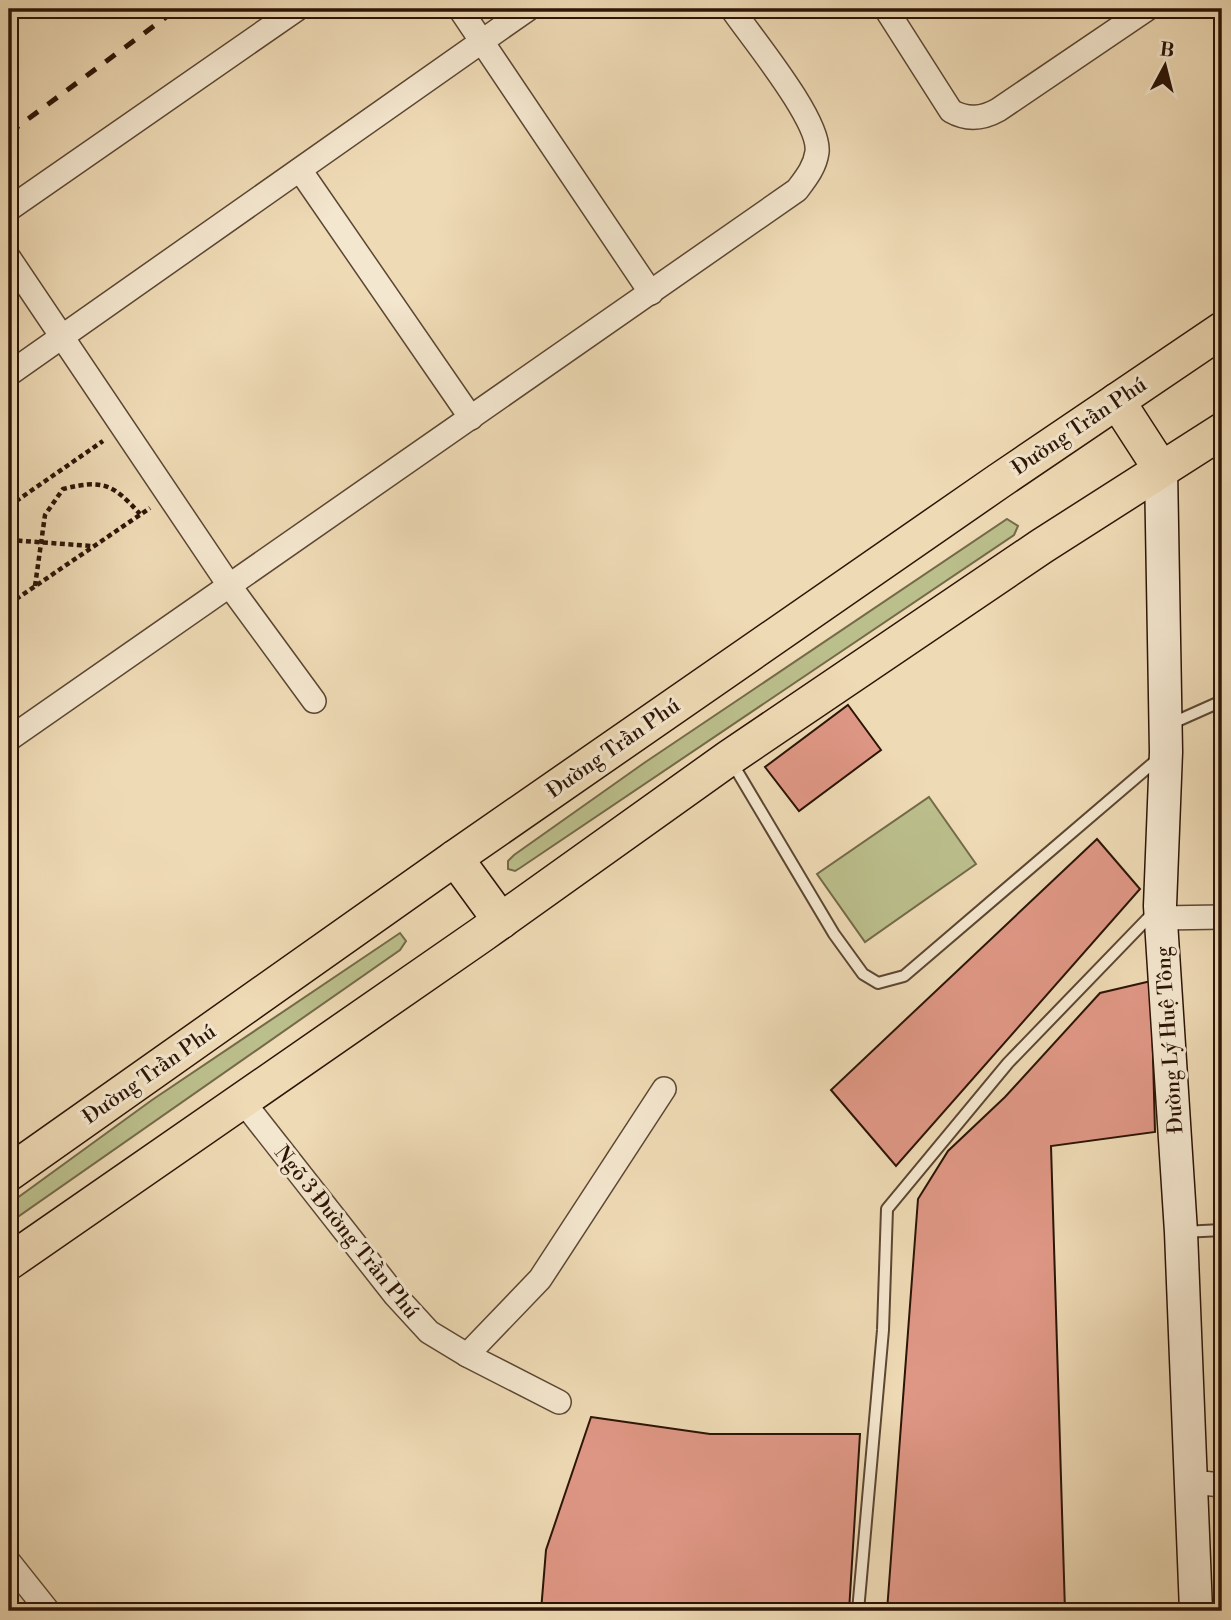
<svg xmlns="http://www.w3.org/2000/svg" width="1231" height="1620" viewBox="0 0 1231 1620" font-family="'Libre Bodoni',serif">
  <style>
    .green { fill: #bbbf8c; stroke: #746a49; stroke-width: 2 }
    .building { fill: #df9785; stroke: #2c1406; stroke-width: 2 }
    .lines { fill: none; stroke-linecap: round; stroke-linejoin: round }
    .lane-casing { stroke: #5c4632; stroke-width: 14 }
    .street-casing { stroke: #5c4632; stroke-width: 26 }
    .secondary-casing { stroke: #2c1406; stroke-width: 35 }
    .primary-casing { stroke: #2c1406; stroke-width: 38 }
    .path { stroke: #2c1406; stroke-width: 4.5; stroke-dasharray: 5 3.5; stroke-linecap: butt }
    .lane { stroke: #f4e7cf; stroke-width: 10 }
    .street { stroke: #f4e7cf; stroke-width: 23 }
    .secondary { stroke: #f4e7cf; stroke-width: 32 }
    .primary { stroke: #eedab5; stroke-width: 35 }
    .rail { stroke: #2c1406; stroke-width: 5; stroke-dasharray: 12 12; stroke-linecap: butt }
    .labels { text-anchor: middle; stroke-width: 6; stroke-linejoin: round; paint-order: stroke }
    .street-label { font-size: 21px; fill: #2c1406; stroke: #f4e7cf }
  </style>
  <rect width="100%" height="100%" fill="#eedab5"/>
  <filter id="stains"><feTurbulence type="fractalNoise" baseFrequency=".00286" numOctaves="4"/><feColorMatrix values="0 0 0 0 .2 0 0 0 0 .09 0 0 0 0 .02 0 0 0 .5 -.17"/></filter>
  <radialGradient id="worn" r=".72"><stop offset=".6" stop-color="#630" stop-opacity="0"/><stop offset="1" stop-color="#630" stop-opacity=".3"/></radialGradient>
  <g class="green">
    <polygon points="1007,519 1018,526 1014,535 520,868 515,871 508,869 508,861 514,855 644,763"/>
    <polygon points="929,797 976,864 865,942 817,874"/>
    <polygon points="400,933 406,941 400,950 9,1223 9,1204 152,1100"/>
  </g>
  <g class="building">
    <polygon points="848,705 881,750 799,811 765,767"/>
    <polygon points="1097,839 1140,889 896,1166 831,1090"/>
    <polygon points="1151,981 1155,1132 1051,1146 1065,1611 887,1611 918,1199 948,1151 1005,1097 1100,993"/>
    <polygon points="591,1417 710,1434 860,1434 849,1611 541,1611 546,1550"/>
  </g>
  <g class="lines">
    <g class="lane-casing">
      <g id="lane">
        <polyline points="1168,725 1222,701"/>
        <polyline points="731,761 834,934 863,974 878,983 904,976 1159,758"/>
        <polyline points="1183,1232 1222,1230"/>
        <polyline points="858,1611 883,1330 887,1209 1008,1063 1153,913"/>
      </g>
    </g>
    <g class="street-casing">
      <g id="street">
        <polyline points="460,9 651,293"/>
        <path d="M886 9 951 111C967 120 982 119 998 110L1147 9"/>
        <polyline points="300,170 471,418"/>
        <polyline points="9,209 297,9"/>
        <polyline points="9,258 229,585 314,701"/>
        <polyline points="9,374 528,9"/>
        <path d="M9 739 797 190C806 178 815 167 817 152 821 121 751 37 732 9"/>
        <polyline points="1161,918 1222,917"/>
        <polyline points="241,1099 395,1295 429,1332 467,1355 540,1279 664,1089"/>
        <polyline points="467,1355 559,1402"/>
        <polyline points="1191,1482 1222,1485"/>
        <polyline points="9,1562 48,1611"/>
      </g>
    </g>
    <g class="secondary-casing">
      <polyline id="secondary" points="1161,469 1166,752 1160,906 1181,1232 1196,1611"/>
    </g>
    <g class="primary-casing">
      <g id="primary">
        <polyline points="1117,401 1161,469"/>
        <polyline points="455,858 501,921"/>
        <polyline points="9,1173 455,858 999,481 1222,330"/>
        <polyline points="9,1262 481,935 729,758 1042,546 1222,431"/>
      </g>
    </g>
    <g class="path">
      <polyline points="9,506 103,441"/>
      <polyline points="9,540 92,546"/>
      <path d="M35 586 45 515 63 489C103 479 113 484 140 514"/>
      <polyline points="9,604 150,508"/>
    </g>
    <use href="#lane" class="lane"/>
    <use href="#street" class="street"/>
    <use href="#secondary" class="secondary"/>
    <use href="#primary" class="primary"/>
    <polyline class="rail" points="9,133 177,9"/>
  </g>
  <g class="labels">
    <g class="street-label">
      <text transform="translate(1079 426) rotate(-34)" y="7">Đường Trần Phú</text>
      <text transform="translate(613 748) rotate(-35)" y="7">Đường Trần Phú</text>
      <text transform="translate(1169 1040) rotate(-94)" y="7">Đường Lý Huệ Tông</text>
      <text transform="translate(149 1074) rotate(-35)" y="7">Đường Trần Phú</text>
      <text transform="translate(347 1232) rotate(51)" y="7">Ngõ 3 Đường Trần Phú</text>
    </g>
  </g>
  <rect width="1231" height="1620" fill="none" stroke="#eedab5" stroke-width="35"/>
  <rect x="10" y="10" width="1210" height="1599" fill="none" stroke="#2c1406" stroke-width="3.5"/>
  <rect x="18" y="18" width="1196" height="1585" fill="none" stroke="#2c1406" stroke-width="2"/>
  <g transform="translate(1165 66) rotate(7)" stroke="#f4e7cf" stroke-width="5" paint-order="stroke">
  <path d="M0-5L12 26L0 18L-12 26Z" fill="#2c1406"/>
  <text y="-10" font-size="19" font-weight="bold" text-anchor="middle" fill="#2c1406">B</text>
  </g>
  <rect width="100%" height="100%" filter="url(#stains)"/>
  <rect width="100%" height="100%" fill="url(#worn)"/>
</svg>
